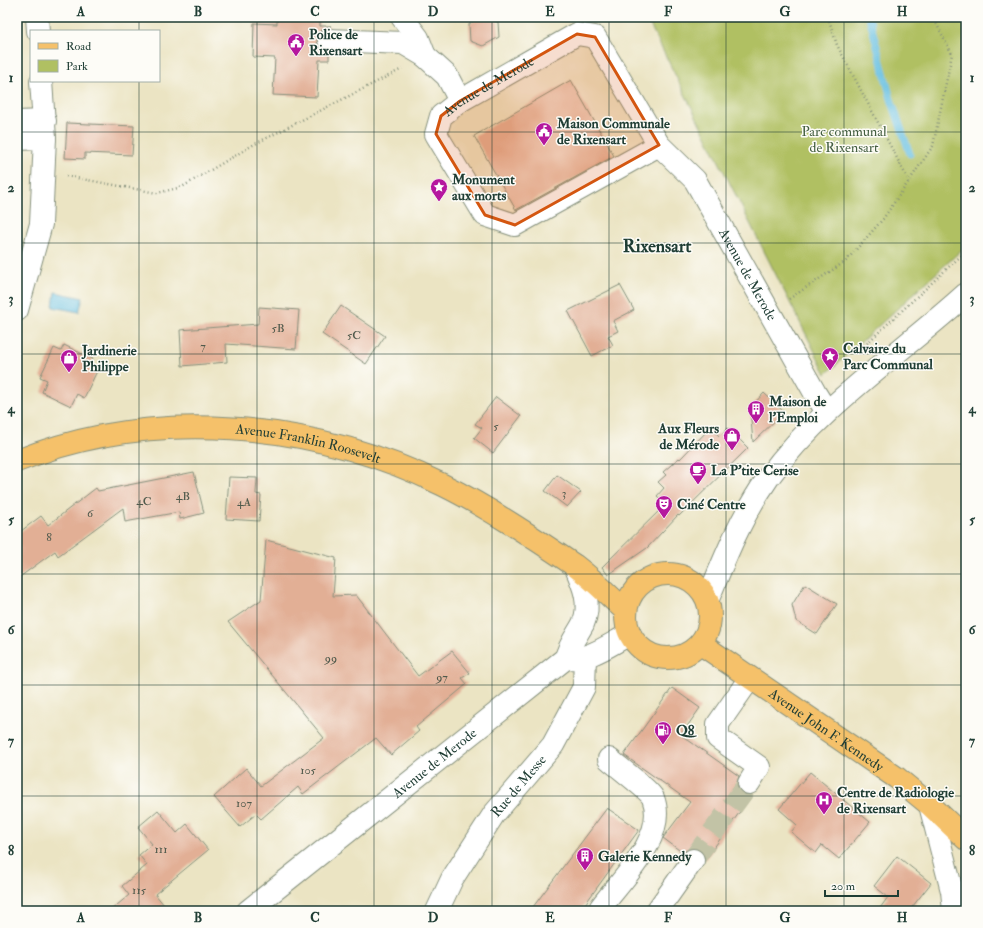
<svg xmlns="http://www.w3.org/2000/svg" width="983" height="928" viewBox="0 0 983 928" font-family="'IM FELL Double Pica',serif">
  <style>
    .green { fill: #b0c062; stroke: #687e4b }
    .water { fill: #62bee0; stroke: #407e8a }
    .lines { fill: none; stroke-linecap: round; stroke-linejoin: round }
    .stream { stroke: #62bee0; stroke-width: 7 }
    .building { fill: #e2af95 }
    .minor-tunnel { stroke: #c2c3a6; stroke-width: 22; stroke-dasharray: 22 11; stroke-linecap: butt }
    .minor-casing { stroke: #85907c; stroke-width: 24 }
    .major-casing { stroke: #85907c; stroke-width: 24 }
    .path { stroke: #85907c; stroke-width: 2.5; stroke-dasharray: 1 3; stroke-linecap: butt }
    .minor { stroke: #fff; stroke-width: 22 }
    .major { stroke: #f5c16b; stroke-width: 22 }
    .marked { fill: #d45610; fill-opacity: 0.2; stroke: #d45610; stroke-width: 3; stroke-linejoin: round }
    .grid { fill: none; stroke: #1f3d34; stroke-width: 1; stroke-opacity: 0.55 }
    .labels { text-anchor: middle; stroke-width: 3; stroke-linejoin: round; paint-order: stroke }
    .number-label { font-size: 12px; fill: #505a4c }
    .poi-label { font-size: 14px; font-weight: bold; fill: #1f3d34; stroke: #fdfcf7; text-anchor: start }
    .street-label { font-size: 14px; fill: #1f3d34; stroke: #fdfcf7 }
    .park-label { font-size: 14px; fill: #435e40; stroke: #fdfcf7 }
    .district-label { font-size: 18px; font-weight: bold; fill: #1f3d34; stroke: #fdfcf7 }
    .neatline { fill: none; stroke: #1f3d34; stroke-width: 1.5 }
    .grid-label { font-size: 13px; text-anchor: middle; font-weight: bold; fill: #1f3d34 }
  </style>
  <rect width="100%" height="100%" fill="#fdfcf7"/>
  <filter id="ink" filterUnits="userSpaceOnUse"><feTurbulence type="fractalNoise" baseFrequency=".025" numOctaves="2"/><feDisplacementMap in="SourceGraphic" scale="8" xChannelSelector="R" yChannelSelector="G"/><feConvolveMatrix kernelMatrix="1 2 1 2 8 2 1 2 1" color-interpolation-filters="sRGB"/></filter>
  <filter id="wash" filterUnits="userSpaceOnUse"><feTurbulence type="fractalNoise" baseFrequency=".012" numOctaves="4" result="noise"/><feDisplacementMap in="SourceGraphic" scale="16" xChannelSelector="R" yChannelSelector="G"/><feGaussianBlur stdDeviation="0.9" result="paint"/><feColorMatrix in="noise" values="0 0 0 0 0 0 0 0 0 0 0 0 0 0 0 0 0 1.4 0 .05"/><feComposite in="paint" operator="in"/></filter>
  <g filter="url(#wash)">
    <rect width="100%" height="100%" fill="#ebe4c3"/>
    <polygon class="green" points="646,17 966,17 966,246 826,374"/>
    <polygon class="water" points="55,292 83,298 79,312 53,307"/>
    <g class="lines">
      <polyline class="stream" points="869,17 891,99 910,154"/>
    </g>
    <g id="blocks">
      <g class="building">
        <polygon points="277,17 320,17 320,26 331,26 323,29 318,34 317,39 318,46 323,51 329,52 329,60 319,60 317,97 273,95 275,58 253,57 254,23 277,24"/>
        <polygon points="481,17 486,17 498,22 499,37 483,46 470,41 469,24"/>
        <polygon points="571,80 614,156 516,210 474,136"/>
        <polygon points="67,123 134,126 132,155 85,153 85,159 65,158"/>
        <polygon points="620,285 634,310 613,321 618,331 608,336 613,345 592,356 568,311"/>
        <polygon points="341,306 385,336 366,364 322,334"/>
        <polygon points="259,307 299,310 296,349 226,344 227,362 182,366 180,330 258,324"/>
        <polygon points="64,345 93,359 91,365 98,369 84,398 77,394 71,406 42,392 47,380 40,377 54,348 61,351"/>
        <polygon points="764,393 784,412 753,442 750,408"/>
        <polygon points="496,397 521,416 493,453 474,438 482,428 475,424"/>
        <polygon points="711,427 719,436 728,428 748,448 679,516 678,515 647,548 608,575 602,567 666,504 657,496 664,488 658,482 666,475 663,472 679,458 680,459"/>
        <polygon points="194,472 204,513 180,519 179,512 125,522 123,508 58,556 55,551 17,579 17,534 41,516 48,525 96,488 98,491"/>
        <polygon points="557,475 581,492 567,507 545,491"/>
        <polygon points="229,477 257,478 256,494 261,495 259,521 226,519"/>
        <polygon points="266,540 336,558 333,596 356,595 418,676 452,651 470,673 462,678 467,684 416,727 419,731 391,755 376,738 303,794 298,787 261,819 256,814 240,827 214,797 246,768 261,786 324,738 228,622 261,600"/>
        <polygon points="805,584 837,604 817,634 796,621 792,605"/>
        <polygon points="672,688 700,708 681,735 739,776 737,782 738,789 743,794 752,795 705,860 704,854 700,850 695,848 688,849 683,853 663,838 690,802 624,755"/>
        <polygon points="810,772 870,822 839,859 822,845 816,853 791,832 797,825 779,809"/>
        <polygon points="607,808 639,830 580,911 530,911"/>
        <polygon points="158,810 177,833 187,824 208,850 155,894 169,911 110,911 129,895 122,886 147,865 139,855 152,844 138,827"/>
        <polygon points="897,856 931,883 909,911 878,911 888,897 874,886"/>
      </g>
    </g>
  </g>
  <g filter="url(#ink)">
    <use href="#blocks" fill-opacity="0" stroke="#85907c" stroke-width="1"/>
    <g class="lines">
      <polyline class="minor-tunnel" points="693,860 749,783"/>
      <g class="minor-casing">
        <g id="minor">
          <polyline points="37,17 38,31"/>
          <polyline points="402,17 418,38 425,56"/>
          <polyline points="329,40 403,43 425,56 447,76 460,101"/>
          <polyline points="17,122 45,121"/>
          <polyline points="17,139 45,138"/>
          <path id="s1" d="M659 145 515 225 485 215 436 134 441 116 460 101 577 34 595 37 659 145 695 180 815 393 827 412"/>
          <polyline points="17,310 41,224 45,138 41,81"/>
          <path d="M708 599C725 557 742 515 768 478 821 405 900 354 966 294"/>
          <path d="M566 658C569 645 577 635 583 624 592 604 583 584 575 566"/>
          <polyline points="749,783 759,767 718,738 718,724 750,678"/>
          <polyline points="930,805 952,891 954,911"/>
          <path id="s2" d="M248 911 566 658C589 661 610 644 630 634"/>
          <path id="s3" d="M437 911 452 879 494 814 553 745 584 687 585 657"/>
          <path d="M599 911 601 907C622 879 668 836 653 798 650 791 617 766 609 759"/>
          <polyline points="657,911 693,860"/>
        </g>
      </g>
      <g class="major-casing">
        <g id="major">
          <path id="s4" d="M17 461C153 406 313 421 443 485 486 506 534 538 574 565 592 578 609 596 626 611"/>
          <circle cx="668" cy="616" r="42"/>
          <path id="s5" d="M701 644 897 778 930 805 966 839"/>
        </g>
      </g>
      <g class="path">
        <polyline points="828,17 837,45 909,181"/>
        <polyline points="66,176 157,193 182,187 253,145 402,69"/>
        <polyline points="789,299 846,261 883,219 933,146 952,54 933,17"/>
        <polyline points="864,346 966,251"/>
      </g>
      <use href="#minor" class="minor"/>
      <use href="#major" class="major"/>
    </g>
  </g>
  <path class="marked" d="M577 34 595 37 659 145 515 225 485 215 436 134 441 116 460 101Z"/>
  <path class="grid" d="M139 17V31M257 17V911M374 17V911M492 17V911M609 17V911M726 17V911M844 17V911M139 81V911M17 132H966M17 243H966M17 354H966M17 464H966M17 574H966M17 685H966M17 796H966"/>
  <defs>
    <g id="civic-pin" transform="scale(0.9)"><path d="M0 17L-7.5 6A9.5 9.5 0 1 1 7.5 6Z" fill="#b5179e" stroke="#fdfcf7"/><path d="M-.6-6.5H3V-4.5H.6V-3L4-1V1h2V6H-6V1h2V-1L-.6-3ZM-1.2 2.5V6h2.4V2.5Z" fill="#fff"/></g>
    <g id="sight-pin" transform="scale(0.9)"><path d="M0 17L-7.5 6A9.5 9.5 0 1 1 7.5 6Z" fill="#b5179e" stroke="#fdfcf7"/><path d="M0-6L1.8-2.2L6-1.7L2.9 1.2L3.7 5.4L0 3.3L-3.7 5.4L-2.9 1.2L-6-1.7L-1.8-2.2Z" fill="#fff"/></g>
    <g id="shop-pin" transform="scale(0.9)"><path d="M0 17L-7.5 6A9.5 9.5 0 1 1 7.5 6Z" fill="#b5179e" stroke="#fdfcf7"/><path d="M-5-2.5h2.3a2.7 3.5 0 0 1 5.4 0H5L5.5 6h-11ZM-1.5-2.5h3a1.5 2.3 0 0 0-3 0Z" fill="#fff"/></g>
    <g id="building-pin" transform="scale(0.9)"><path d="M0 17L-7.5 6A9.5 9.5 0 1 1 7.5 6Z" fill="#b5179e" stroke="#fdfcf7"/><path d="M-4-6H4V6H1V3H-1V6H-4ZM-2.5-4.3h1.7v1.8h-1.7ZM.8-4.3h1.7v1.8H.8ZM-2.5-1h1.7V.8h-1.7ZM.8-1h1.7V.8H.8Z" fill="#fff"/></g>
    <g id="cafe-pin" transform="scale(0.9)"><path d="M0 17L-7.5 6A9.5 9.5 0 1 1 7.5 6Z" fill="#b5179e" stroke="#fdfcf7"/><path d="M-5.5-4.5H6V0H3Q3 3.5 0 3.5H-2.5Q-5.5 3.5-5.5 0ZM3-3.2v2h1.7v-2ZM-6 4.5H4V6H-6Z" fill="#fff"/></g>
    <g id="theatre-pin" transform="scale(0.9)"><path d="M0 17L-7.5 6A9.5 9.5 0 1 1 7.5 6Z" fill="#b5179e" stroke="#fdfcf7"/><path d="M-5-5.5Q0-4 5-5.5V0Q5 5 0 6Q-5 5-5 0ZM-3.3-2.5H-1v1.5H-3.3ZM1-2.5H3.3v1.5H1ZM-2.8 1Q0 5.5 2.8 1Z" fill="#fff"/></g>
    <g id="fuel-pin" transform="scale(0.9)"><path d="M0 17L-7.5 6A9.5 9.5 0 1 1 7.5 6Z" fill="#b5179e" stroke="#fdfcf7"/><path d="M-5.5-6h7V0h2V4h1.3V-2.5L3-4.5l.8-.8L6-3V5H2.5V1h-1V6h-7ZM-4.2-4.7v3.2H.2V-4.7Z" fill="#fff"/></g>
    <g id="hospital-pin" transform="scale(0.9)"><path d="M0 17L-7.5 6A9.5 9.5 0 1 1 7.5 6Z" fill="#b5179e" stroke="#fdfcf7"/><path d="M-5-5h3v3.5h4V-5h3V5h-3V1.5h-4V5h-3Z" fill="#fff"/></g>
  </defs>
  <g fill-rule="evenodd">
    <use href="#civic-pin" x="296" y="42"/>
    <use href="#civic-pin" x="544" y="131"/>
    <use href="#sight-pin" x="439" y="187"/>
    <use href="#sight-pin" x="830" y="356"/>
    <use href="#shop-pin" x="69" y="358"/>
    <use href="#building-pin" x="756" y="409"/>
    <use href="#shop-pin" x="732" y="436"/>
    <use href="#cafe-pin" x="698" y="470"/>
    <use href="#theatre-pin" x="664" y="504"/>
    <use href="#fuel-pin" x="663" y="730"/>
    <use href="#hospital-pin" x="824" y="800"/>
    <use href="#building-pin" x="585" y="856"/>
  </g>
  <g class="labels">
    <g class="number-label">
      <text x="278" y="332">5B</text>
      <text x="354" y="339">5C</text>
      <text x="203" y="350">7</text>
      <text x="496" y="430">5</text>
      <text x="564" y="497">3</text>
      <text x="183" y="500">4B</text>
      <text x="144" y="505">4C</text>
      <text x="244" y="506">4A</text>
      <text x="90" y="517">6</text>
      <text x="49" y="541">8</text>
      <text x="331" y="662">99</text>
      <text x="442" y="681">97</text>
      <text x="308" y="774">105</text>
      <text x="244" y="807">107</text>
      <text x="161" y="853">111</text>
      <text x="139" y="894">115</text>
    </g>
    <g class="poi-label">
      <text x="309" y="39">Police de<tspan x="309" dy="16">Rixensart</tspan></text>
      <text x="557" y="128">Maison Communale<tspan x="557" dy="16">de Rixensart</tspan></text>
      <text x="452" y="184">Monument<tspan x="452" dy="16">aux morts</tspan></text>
      <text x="843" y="353">Calvaire du<tspan x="843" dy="16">Parc Communal</tspan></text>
      <text x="82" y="355">Jardinerie<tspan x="82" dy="16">Philippe</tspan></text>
      <text x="769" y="406">Maison de<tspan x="769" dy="16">l'Emploi</tspan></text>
      <text x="719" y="433" text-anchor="end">Aux Fleurs<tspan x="719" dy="16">de Mérode</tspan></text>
      <text x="711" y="475">La P'tite Cerise</text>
      <text x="677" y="509">Ciné Centre</text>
      <text x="676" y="735">Q8</text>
      <text x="837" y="797">Centre de Radiologie<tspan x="837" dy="16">de Rixensart</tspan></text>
      <text x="598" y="861">Galerie Kennedy</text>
    </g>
    <g class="street-label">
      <text dy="5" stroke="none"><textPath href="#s1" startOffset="366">Avenue de Merode</textPath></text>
      <text dy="5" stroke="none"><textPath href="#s1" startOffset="771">Avenue de Merode</textPath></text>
      <text dy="5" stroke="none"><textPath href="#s4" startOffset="297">Avenue Franklin Roosevelt</textPath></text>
      <text dy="5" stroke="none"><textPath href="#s5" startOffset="152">Avenue John F. Kennedy</textPath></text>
      <text dy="5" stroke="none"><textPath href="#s2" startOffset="238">Avenue de Merode</textPath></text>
      <text dy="5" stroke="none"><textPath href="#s3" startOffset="150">Rue de Messe</textPath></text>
    </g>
    <g class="park-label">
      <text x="844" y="136">Parc communal<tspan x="844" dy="16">de Rixensart</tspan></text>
    </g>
    <g class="district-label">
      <text x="657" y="252">Rixensart</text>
    </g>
  </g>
  <rect width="983" height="928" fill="none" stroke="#fdfcf7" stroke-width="44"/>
  <rect x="30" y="30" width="130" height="52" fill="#fdfcf7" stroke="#a4b0a9"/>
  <rect x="38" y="43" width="20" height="6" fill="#f5c16b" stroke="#a4b0a9"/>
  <text x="66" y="50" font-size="12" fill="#1f3d34">Road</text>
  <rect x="38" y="60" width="20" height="12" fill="#b0c062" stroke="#a4b0a9"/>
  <text x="66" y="70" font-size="12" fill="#1f3d34">Park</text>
  <path d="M825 890v6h73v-6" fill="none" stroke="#1f3d34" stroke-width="2"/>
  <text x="831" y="890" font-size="12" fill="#1f3d34" stroke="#fdfcf7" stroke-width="3" paint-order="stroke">20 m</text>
  <rect x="22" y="22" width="939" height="884" class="neatline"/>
  <g class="grid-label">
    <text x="81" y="16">A</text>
    <text x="198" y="16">B</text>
    <text x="315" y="16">C</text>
    <text x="433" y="16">D</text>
    <text x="550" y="16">E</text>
    <text x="668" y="16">F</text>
    <text x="785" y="16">G</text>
    <text x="902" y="16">H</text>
    <text x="11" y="82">1</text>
    <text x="972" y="82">1</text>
    <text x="11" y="192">2</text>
    <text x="972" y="192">2</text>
    <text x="11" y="303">3</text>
    <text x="972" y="303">3</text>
    <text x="11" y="413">4</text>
    <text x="972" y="413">4</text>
    <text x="11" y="524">5</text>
    <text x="972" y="524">5</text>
    <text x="11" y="634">6</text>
    <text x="972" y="634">6</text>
    <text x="11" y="745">7</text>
    <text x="972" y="745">7</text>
    <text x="11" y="855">8</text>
    <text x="972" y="855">8</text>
    <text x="81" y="922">A</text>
    <text x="198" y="922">B</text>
    <text x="315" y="922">C</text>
    <text x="433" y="922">D</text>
    <text x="550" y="922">E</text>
    <text x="668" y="922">F</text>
    <text x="785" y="922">G</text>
    <text x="902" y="922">H</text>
  </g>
</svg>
